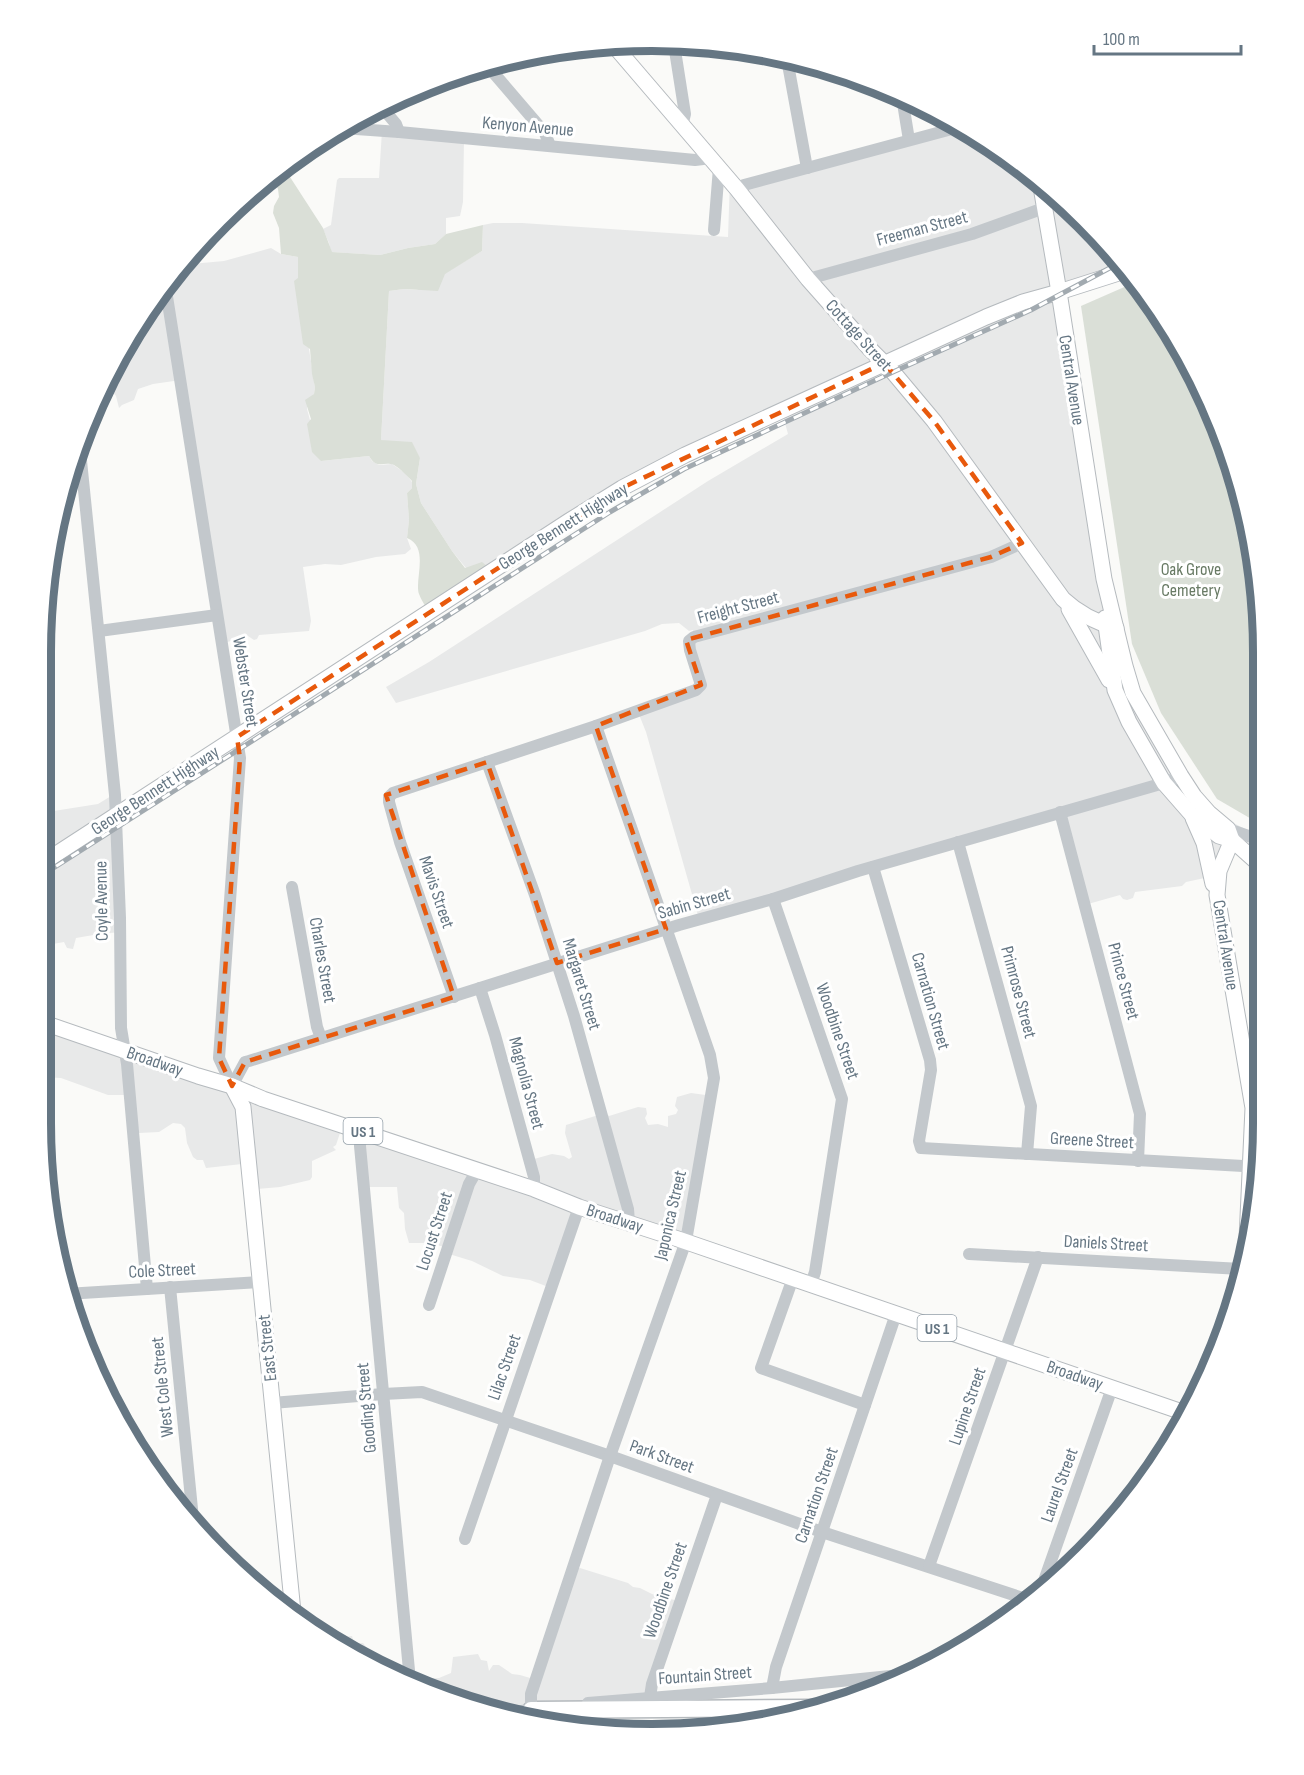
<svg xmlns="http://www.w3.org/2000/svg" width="1304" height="1775" viewBox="0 0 1304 1775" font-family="'Sofia Sans Condensed',sans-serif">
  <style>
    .built { fill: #e8e9e9 }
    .green { fill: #dadfd7 }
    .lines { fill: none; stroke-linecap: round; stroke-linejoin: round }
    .major-casing { stroke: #b5babe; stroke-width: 17 }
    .highway-casing { stroke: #b4b9bd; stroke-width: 19 }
    .minor { stroke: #c3c8cc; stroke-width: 12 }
    .major { stroke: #fff; stroke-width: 15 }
    .highway { stroke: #fff; stroke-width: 16 }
    .rail-casing { stroke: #a2aab0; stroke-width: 5 }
    .rail { stroke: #fff; stroke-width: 3; stroke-dasharray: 9; stroke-linecap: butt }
    .marked { fill: none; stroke: #e8590c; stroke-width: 4.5; stroke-dasharray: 12 8; stroke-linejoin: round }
    .labels { text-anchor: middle; stroke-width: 6; stroke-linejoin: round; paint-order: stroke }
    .shield { fill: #fff; stroke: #939fa8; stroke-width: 1.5 }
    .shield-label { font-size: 16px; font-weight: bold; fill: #657683 }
    .street-label { font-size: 18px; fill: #657683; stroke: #fff }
    .park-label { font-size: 18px; fill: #687a64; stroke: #fff }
    .rim { fill: none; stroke: #657683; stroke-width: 8 }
  </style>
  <rect width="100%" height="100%" fill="#fafaf8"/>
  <g class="built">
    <polygon points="963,126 1055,192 1128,269 1065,292 1125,663 1174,757 1218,815 1251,832 1237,842 1214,876 1186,882 1182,886 1135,892 1133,898 1127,900 1123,899 1120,895 1088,904 1063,812 699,919 646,732 638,712 701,687 693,630 689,631 679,623 662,624 645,631 396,703 386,687 429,662 708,481 788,434 782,412 729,433 494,572 466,568 452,551 421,503 416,484 420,458 381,440 389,291 404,289 417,290 482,251 483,225 493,223 522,223 728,237 730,179 738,186"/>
    <polygon points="382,131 464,140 463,202 460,216 446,218 446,234 435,244 408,248 380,255 331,252 329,243 323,229 331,225 337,180 339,178 379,178"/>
    <polygon points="271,248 281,254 298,257 298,279 315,387 314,394 307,403 307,409 321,461 369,456 372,461 379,465 392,464 405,473 412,482 412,488 407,493 409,520 407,538 411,549 405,554 376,557 341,565 325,564 303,567 311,621 309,631 259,635 257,639 254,640 248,636 224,643 181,380 153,384 138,389 134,400 122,405 119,408 116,396 108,386 105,385 143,313 160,291 166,290 167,282 180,265 224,261"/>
    <polygon points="116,793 121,932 99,934 76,938 73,949 67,948 64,942 41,946 41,813 98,804"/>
    <polygon points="41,1024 343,1124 336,1145 333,1147 336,1150 312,1161 312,1177 310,1180 280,1187 257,1189 251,1163 206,1168 203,1160 197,1160 193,1157 187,1143 185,1128 181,1124 173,1123 159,1132 139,1133 132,1095 108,1095 61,1078 42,1077"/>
    <polygon points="691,1093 713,1096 690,1240 583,1206 551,1288 530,1280 503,1276 472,1261 449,1254 447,1248 431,1243 409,1243 405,1229 404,1213 399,1208 397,1187 369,1187 363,1130 532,1189 534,1159 552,1154 564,1156 569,1159 572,1157 565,1133 566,1125 605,1113 609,1116 638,1107 646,1108 647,1114 645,1118 648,1125 658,1124 668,1127 668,1116 676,1114 678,1110 675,1106 677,1097"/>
    <polygon points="580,1568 628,1583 633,1587 640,1588 652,1594 682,1602 655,1694 496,1710 413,1682 414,1679 439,1678 451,1673 453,1657 478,1654 481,1660 487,1661 489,1671 493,1665 499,1665 512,1674 520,1675 537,1680 577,1569"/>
    <polygon points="352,1636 354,1643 363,1643 367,1648 367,1654 365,1660 370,1663 332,1638"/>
  </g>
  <g class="green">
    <path d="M274 172H279L290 177 323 228 332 252 380 255 408 248 435 244 446 234 483 225 482 251 445 274 438 291 404 289 389 291 381 440 412 442 420 458 416 484 421 503 452 551 465 568 482 562 494 572 428 611C425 605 421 600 419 594 414 580 430 547 407 538L409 520 407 493 412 488V481C407 476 401 469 394 465 383 461 377 470 369 456L321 461 312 452 307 424 311 419 305 400 314 394 315 387 312 374 310 349 303 344 294 281 298 278V257L281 254 279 228 273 213 274 206 279 197 278 189 275 183 268 178Z"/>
    <polygon points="1138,281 1217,418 1258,572 1260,824 1217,799 1161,713 1132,644 1081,306"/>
  </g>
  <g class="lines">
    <g class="major-casing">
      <g id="major">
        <path d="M611 42 737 189 808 279 870 349 893 372 934 421 1063 599C1079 614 1095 622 1116 628"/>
        <polyline points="1040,181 1059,292 1104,579 1125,666 1133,693 1181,776 1194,796 1209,813 1228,829 1232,840 1219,871 1217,895 1253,1108 1247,1239"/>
        <polyline points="1069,609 1109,680"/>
        <polyline points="1105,618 1115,690 1129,722 1164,783 1192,815 1219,836 1232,840 1260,865"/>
        <polyline points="1193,818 1204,843 1213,884"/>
        <polyline points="41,864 569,521 622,488 685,455 986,317 1023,302 1059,292 1128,270"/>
        <polyline points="41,1022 198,1076 232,1086 263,1099 534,1189 579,1207 678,1239 1188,1414"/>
        <polyline points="232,1086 243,1107 293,1612"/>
      </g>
    </g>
    <g class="highway-casing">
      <polyline id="highway" points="531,1710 812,1708"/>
    </g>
    <g class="minor">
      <polyline points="674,44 685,114 682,126"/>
      <polyline points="787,59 807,168"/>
      <polyline points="486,64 545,133 550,146"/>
      <polyline points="902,97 909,140"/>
      <polyline points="380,105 396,124 399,132"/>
      <polyline points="342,128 399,132 695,160 711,158"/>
      <polyline points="737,189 744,185 963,126"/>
      <polyline points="714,230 719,168"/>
      <polyline points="808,279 972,234 1044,208"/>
      <polyline points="165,284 240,758 219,1058 232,1086"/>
      <polyline points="79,441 115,795 120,918 121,1028 127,1064 147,1289"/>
      <polyline points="99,631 217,615"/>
      <polyline points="487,762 535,895 574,1016 628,1209 629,1222"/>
      <polyline points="1060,812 1140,1114 1138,1161"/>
      <polyline points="1228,829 1260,840"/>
      <polyline points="958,842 1031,1106 1027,1154"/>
      <polyline points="873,867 930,1060 931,1070 919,1141 921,1148 1261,1167"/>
      <polyline points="292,887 317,1027 321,1038"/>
      <polyline points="773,899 842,1099 815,1272 811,1284"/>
      <polyline points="480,988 495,1035 534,1177 534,1189"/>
      <polyline points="454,997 400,842 389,802 389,797 393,793 596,726 696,690 701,685 690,650 689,641 694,637 991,557 1022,543"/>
      <polyline points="1245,1055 1261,1057"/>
      <polyline points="232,1086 245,1062 249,1061 679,925 773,899 858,871 1164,783 1181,776"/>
      <polyline points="361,1131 360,1146 410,1681"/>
      <polyline points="969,1254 1241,1269"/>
      <polyline points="793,1278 761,1368 865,1405"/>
      <polyline points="170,1287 193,1519"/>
      <polyline points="66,1294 261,1282"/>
      <polyline points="429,1305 469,1184 477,1170"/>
      <polyline points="272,1403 383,1394 422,1392 610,1456 822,1532 1032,1601"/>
      <polyline points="465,1539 579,1207"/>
      <polyline points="929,1566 1038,1257"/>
      <polyline points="1039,1595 1112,1388"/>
      <polyline points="772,1688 776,1667 896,1314"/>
      <polyline points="650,1697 652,1684 717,1495"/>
      <polyline points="588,1703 772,1688 910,1674"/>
      <polyline points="531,1710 531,1694 610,1456 686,1241 714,1078 710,1055 596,726"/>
      <polyline points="503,1713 538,1709"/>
    </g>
    <use href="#major" class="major"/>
    <use href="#highway" class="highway"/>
    <g class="rail-casing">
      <polyline id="rail" points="41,876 610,512 684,469 893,372 1031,310 1121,262"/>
    </g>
    <use href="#rail" class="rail"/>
  </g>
  <path class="marked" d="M884 363 934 421 1022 543 991 557 686 640 701 685 596 726 666 929 557 963 487 762 386 795 454 997 245 1062 232 1086 219 1058 240 758 237 737 622 488Z"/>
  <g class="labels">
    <g class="shield">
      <rect x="343.5" y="1118" width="39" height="26" rx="4.5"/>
      <rect x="917.5" y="1315" width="39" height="26" rx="4.5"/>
    </g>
    <g class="shield-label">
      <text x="363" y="1137">US 1</text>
      <text x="937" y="1334">US 1</text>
    </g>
    <g class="street-label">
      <text transform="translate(528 126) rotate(5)" y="6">Kenyon Avenue</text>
      <text transform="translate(922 228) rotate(-15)" y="6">Freeman Street</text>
      <text transform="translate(859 335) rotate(48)" y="6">Cottage Street</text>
      <text transform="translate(1072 380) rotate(81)" y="6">Central Avenue</text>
      <text transform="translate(563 526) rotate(-32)" y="6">George Bennett Highway</text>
      <text transform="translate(738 607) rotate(-15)" y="6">Freight Street</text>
      <text transform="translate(246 682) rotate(81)" y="6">Webster Street</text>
      <text transform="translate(155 790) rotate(-33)" y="6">George Bennett Highway</text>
      <text transform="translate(437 892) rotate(71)" y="6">Mavis Street</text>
      <text transform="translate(101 901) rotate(-91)" y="6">Coyle Avenue</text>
      <text transform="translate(694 903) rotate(-16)" y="6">Sabin Street</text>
      <text transform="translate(1226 945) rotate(81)" y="6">Central Avenue</text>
      <text transform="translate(323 960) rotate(80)" y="6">Charles Street</text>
      <text transform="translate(1124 981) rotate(75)" y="6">Prince Street</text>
      <text transform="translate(582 984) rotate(73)" y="6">Margaret Street</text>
      <text transform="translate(1019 992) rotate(75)" y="6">Primrose Street</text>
      <text transform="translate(931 1001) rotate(74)" y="6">Carnation Street</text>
      <text transform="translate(838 1031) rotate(71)" y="6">Woodbine Street</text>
      <text transform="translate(155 1061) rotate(19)" y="6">Broadway</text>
      <text transform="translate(527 1083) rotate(75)" y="6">Magnolia Street</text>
      <text transform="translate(1092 1140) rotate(3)" y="6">Greene Street</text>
      <text transform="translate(670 1215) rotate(-77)" y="6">Japonica Street</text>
      <text transform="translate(615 1218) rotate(18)" y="6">Broadway</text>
      <text transform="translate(434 1231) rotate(-72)" y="6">Locust Street</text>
      <text transform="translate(1106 1243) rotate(3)" y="6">Daniels Street</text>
      <text transform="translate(162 1270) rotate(-3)" y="6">Cole Street</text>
      <text transform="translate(267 1348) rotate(-96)" y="6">East Street</text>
      <text transform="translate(504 1367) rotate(-71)" y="6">Lilac Street</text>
      <text transform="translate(1075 1375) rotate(19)" y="6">Broadway</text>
      <text transform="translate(162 1387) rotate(-96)" y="6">West Cole Street</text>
      <text transform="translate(967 1406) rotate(-71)" y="6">Lupine Street</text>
      <text transform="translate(366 1408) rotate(-95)" y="6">Gooding Street</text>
      <text transform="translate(662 1456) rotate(20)" y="6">Park Street</text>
      <text transform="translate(1059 1485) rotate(-70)" y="6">Laurel Street</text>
      <text transform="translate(816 1495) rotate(-71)" y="6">Carnation Street</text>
      <text transform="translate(665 1590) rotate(-71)" y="6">Woodbine Street</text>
      <text transform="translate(705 1675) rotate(-4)" y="6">Fountain Street</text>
    </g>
    <g class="park-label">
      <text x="1191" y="575">Oak Grove<tspan x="1191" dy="21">Cemetery</tspan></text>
    </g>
  </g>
  <path d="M0 0H1304V1775H0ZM652 51H652A601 601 0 0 1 1253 652V1123A601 601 0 0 1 652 1724H652A601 601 0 0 1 51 1123V652A601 601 0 0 1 652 51Z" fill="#fff" fill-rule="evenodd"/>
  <path class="rim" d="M652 51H652A601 601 0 0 1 1253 652V1123A601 601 0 0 1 652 1724H652A601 601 0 0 1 51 1123V652A601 601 0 0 1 652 51Z"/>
  <path d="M1094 45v9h147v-9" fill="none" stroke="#657683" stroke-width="3"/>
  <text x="1103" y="45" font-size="18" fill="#657683" stroke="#ffffff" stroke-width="4.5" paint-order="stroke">100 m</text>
</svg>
